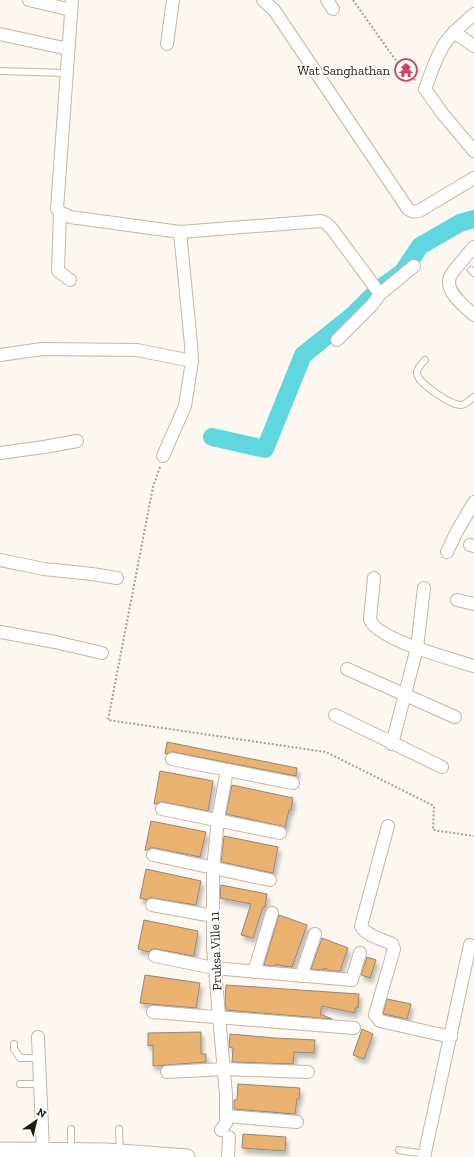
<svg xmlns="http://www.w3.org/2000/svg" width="474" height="1157" viewBox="0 0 474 1157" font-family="'Zilla Slab',serif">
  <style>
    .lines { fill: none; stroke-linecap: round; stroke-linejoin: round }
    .river { stroke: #60d7de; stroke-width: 18 }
    .building { fill: #eab26f; stroke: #948777; filter: url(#shadow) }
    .service-casing { stroke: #c4b6a6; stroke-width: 8 }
    .minor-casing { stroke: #c4b6a6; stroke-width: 14 }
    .tertiary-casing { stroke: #c4b6a6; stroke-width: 17 }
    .path { stroke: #a49f99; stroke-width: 2; stroke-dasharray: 2 2; stroke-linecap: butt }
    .service { stroke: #fff; stroke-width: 6 }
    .minor { stroke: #fff; stroke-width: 12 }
    .tertiary { stroke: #fff; stroke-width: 15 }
    .labels { text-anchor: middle; stroke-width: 3.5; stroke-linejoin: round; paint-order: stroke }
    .poi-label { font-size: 13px; fill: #1f1a14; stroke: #fff; text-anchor: end }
    .street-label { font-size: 13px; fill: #1f1a14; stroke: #fff }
  </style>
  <defs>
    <filter id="shadow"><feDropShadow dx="2.5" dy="4.5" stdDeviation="2" flood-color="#0004"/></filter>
  </defs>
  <rect width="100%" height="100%" fill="#fdf7f1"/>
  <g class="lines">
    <polyline class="river" points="212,437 265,449 303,355 352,316 379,289 402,273 420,246 460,223 474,219"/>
  </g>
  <g class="building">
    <polygon points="167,742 297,768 296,776 173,752 165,754"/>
    <polygon points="160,771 213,781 208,811 163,802 154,804"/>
    <polygon points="232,785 293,798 291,810 289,810 285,828 281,826 226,814"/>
    <polygon points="151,821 206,832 200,857 155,848 150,848 147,850 145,850"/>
    <polygon points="224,836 278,847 273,873 221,862"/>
    <polygon points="146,869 201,881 196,905 153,898 150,898 147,900 140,898"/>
    <polygon points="221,885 267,894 265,907 263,907 253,938 241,935 251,904 220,898"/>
    <polygon points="279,915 307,925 292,967 283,966 276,964 275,966 264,965"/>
    <polygon points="144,920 198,931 194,956 156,949 152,949 149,952 138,949"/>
    <polygon points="322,938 348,948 340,971 331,971 324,968 324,970 311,969"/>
    <polygon points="367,957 376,960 370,978 361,975"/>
    <polygon points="145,975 200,983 196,1008 140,1003"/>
    <polygon points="226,985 359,994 358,1008 355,1008 355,1013 322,1006 320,1014 332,1019 226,1010 225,1002"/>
    <polygon points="387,999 411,1004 407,1019 384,1014 383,1013"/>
    <polygon points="362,1029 373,1034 364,1059 353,1055"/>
    <polygon points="201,1032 201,1054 206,1054 206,1062 153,1066 153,1045 148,1046 148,1033"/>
    <polygon points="230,1034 275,1038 315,1040 314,1053 294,1052 293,1064 232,1062 233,1048 229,1047"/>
    <polygon points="238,1084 300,1088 299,1099 297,1099 295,1114 234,1109 234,1100 237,1100"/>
    <polygon points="243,1134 286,1137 285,1151 242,1148"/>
  </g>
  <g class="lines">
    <g class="service-casing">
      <g id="service">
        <polyline points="0,71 66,73"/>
        <polyline points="471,270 474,273"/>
        <path d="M425 360C422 363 417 368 417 373 417 383 451 405 461 405 466 405 470 400 474 397"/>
        <polyline points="14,1044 14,1049 20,1058 39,1058"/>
        <polyline points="20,1084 40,1084"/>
        <polyline points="119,1129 120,1152"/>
        <polyline points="71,1150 71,1129"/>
        <polyline points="399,1150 424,1154"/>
      </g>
    </g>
    <g class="minor-casing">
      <g id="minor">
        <polyline points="29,0 71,10"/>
        <polyline points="72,0 57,209 60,212 70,217 180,232 321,221 326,223 332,229 380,294 372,305 337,340"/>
        <path d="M263 0 274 10 408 209C412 212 414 212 419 211L474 178"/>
        <polyline points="327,0 333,9"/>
        <path d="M474 14C464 23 453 32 445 43 436 56 431 74 425 89L442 113 474 151"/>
        <polyline points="454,32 474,46"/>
        <polyline points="0,34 68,49"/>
        <polyline points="167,44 173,0"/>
        <polyline points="60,212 58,271 70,280"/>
        <path d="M474 247C468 254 453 270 450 277 444 291 465 307 474 315"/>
        <polyline points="380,294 414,266"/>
        <polyline points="0,355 42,349 137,350 192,361 191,344 180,232"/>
        <polyline points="0,453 44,447 77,441"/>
        <polyline points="163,456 185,406 192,361"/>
        <polyline points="470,545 474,546"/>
        <polyline points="447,552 456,533 474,502"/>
        <polyline points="0,560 44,569 92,574 117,578"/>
        <path d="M374 578 370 619C375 639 454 660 474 666"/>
        <polyline points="457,600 474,604"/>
        <polyline points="0,632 55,642 102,653"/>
        <polyline points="347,669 455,717"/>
        <polyline points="335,715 442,767"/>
        <polyline points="392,744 417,648 424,588"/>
        <polyline points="172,759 293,783"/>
        <polyline points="162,809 280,833"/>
        <path d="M388 826 361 926C366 936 382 939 392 944L394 949 375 1015 380 1021 451 1037"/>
        <polyline points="153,855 270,880"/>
        <polyline points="152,905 213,916"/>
        <polyline points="155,956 214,968 352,980 360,953"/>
        <polyline points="254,972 272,913"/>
        <polyline points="301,976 315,934"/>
        <polyline points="153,1012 354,1028"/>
        <polyline points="38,1037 43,1150"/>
        <polyline points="167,1072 224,1069 308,1072"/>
        <polyline points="226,1116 297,1122"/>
        <polyline points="221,1130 226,1123 226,1095 213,947 213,869 218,819 227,770"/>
        <polyline points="228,1157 229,1137"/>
        <polyline points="424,1157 470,945"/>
      </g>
    </g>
    <g class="tertiary-casing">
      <polyline id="tertiary" points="0,1150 107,1151 187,1157"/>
    </g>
    <g class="path">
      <polyline points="353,0 399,65 416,81"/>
      <polyline points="160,467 153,487 108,720 326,752 434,806 433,830 474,836"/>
    </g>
    <use href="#service" class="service"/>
    <use href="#minor" class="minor"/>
    <use href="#tertiary" class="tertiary"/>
  </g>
  <defs>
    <g id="temple-ring" transform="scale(1.15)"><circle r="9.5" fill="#fff" stroke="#d04162" stroke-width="1.5"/><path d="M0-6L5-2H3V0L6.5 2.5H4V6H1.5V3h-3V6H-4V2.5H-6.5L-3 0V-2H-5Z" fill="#d04162"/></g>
  </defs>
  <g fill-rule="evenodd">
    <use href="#temple-ring" x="406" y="70"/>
  </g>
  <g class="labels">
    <g class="poi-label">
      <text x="390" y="75">Wat Sanghathan</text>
    </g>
    <g class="street-label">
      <text transform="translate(215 951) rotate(-92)" y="5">Pruksa Ville 11</text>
    </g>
  </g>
  <g transform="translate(36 1121) rotate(34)" stroke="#ffffff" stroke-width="3" paint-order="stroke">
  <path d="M0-3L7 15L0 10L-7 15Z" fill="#1f1a14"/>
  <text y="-6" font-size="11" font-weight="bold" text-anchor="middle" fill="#1f1a14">N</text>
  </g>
</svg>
